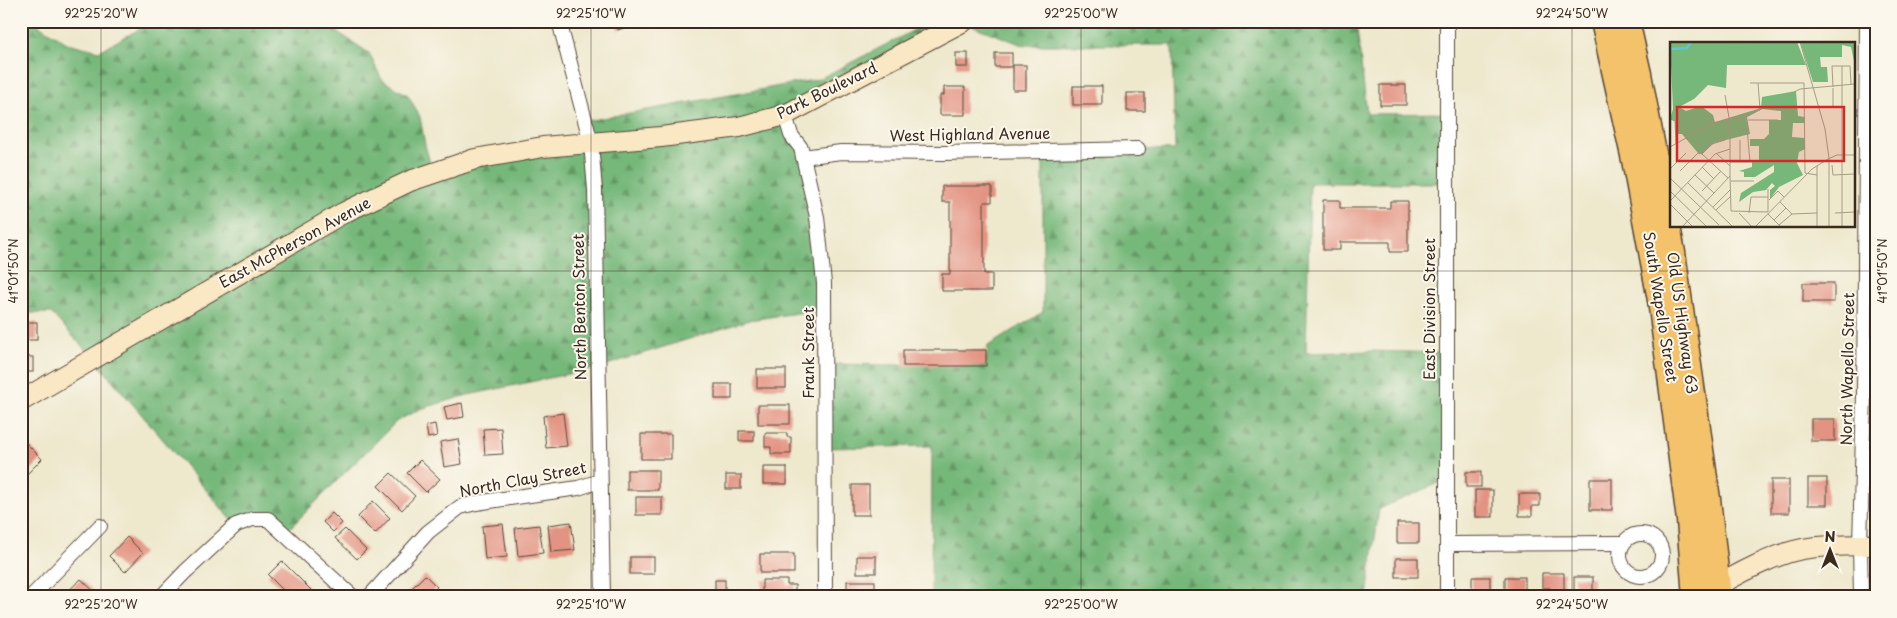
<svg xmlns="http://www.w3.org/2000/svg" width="1897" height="618" viewBox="0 0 1897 618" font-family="'Playpen Sans',sans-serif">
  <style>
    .forest { fill: url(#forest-firs); stroke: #58714c }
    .building { fill: #e39382 }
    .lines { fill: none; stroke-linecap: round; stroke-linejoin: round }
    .street-casing { stroke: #564638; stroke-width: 16 }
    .secondary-casing { stroke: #564638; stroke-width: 22 }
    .highway-casing { stroke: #564638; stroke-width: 29 }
    .street { stroke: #fff; stroke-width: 14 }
    .secondary { stroke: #fae7c3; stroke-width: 20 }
    .highway { stroke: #f3c26a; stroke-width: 26 }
    .ticks { fill: none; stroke: #3b2a1e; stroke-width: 1; stroke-opacity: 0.45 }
    .labels { text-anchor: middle; stroke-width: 4; stroke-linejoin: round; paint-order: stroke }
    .street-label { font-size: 15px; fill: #3b2a1e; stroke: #fbf7ec }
    .inset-river { fill: none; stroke: #5ac8cf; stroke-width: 2.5 }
    .inset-road { fill: none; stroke: #a69c87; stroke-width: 1 }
    .view { fill: #d62828; fill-opacity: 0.15; stroke: #d62828; stroke-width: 2.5 }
    .inset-edge { fill: none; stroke: #3b2a1e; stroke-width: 2.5 }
    .neatline { fill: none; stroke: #3b2a1e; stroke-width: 2 }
    .ticks-label { font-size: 12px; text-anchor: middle; fill: #3b2a1e }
  </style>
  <defs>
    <pattern id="forest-firs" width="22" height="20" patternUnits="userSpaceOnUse" patternTransform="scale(1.25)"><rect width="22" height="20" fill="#76b87a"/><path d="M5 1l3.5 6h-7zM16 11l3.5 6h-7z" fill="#629663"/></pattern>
  </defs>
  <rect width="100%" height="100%" fill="#fbf7ec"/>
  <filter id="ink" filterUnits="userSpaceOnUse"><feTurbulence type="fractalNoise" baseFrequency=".02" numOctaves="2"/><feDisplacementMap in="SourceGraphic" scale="10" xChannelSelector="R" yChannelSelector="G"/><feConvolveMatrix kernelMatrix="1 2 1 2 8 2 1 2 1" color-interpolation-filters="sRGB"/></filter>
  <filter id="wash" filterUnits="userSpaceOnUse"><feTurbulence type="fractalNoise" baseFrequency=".0096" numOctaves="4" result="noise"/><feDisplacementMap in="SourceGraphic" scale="20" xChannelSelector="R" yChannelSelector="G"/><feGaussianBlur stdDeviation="1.12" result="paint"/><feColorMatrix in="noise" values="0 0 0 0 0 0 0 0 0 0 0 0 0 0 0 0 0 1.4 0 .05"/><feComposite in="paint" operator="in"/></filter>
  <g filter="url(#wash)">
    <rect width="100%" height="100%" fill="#eee8cd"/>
    <polygon class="forest" points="21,21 32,21 67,43 99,51 154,21 321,21 369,53 382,80 408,95 420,117 425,145 433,173 591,143 586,121 819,79 932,21 1356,21 1367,114 1447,113 1447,183 1310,183 1306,353 1373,351 1446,353 1446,480 1379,509 1367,597 931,597 932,446 825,448 825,364 986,366 988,346 1043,312 1043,151 1138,149 1175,150 1172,45 1023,45 962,22 785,115 801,148 825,309 749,320 597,368 468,395 420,409 397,421 285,533 268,519 236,525 94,359 51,313 21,313"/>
    <g id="blocks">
      <g class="building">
        <polygon points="615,21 637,21 638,23 618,30"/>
        <rect x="956" y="53" width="12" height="14"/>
        <rect x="995" y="53" width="17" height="14"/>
        <rect x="1013" y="65" width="13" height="25"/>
        <rect x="1380" y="85" width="26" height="20"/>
        <rect x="1073" y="86" width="29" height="19"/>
        <polygon points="944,87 965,87 965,115 940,115 940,95 944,95"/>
        <rect x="1127" y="93" width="18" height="18"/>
        <polygon points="942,186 992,186 992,202 984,202 984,274 992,274 992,291 942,291 942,274 950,274 950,202 942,202"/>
        <polygon points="1323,200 1340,200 1340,208 1390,208 1390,201 1408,201 1408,252 1390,252 1390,242 1340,242 1340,250 1323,250"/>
        <rect x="1803" y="283" width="31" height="19"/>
        <rect x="21" y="322" width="16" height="18"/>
        <rect x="903" y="350" width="83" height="16"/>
        <rect x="21" y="357" width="12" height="15"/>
        <rect x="757" y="369" width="29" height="19"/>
        <rect x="715" y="384" width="17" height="15"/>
        <polygon points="462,403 464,417 447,420 444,407"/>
        <rect x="758" y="405" width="32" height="19"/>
        <polygon points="563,413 567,446 546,448 543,416"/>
        <rect x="1811" y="419" width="24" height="22"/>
        <polygon points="435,424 437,436 428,438 426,426"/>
        <polygon points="501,428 503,454 485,455 483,429"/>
        <rect x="739" y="431" width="15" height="10"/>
        <polygon points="765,433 787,433 787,437 791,437 791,454 771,454 771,447 765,447"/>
        <rect x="641" y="434" width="30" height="25"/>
        <polygon points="21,438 42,459 25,476 21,472"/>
        <polygon points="458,439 462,464 444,467 440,442"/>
        <polygon points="420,460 440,479 426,492 407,473"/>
        <rect x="763" y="467" width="24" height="17"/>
        <rect x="627" y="470" width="31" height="20"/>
        <rect x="1466" y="472" width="15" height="15"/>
        <polygon points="391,473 415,496 402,510 378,486"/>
        <rect x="726" y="475" width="15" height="14"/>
        <rect x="1808" y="478" width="19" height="27"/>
        <rect x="1590" y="479" width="22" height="31"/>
        <rect x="1771" y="480" width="18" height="33"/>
        <rect x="852" y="485" width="17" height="30"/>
        <rect x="1475" y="490" width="18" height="27"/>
        <polygon points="1519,494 1540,494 1540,506 1532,506 1532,516 1519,516"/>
        <rect x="636" y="497" width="26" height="18"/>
        <polygon points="373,501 390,518 375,534 358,517"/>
        <polygon points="332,513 342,523 333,532 323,522"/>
        <polygon points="571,522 575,550 551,552 548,525"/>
        <rect x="1397" y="523" width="22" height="20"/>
        <polygon points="503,524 507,557 485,559 482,526"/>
        <polygon points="539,525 543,553 518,556 515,528"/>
        <polygon points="345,529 366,550 357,559 335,538"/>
        <polygon points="127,537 143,553 125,572 109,556"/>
        <rect x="760" y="554" width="34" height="19"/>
        <rect x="857" y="556" width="19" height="17"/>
        <rect x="630" y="557" width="24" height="17"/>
        <rect x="1396" y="558" width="22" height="19"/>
        <polygon points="282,561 311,590 304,597 290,597 268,575"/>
        <polygon points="1542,573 1564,573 1564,597 1550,597 1550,588 1542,588"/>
        <polygon points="425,575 437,587 428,597 403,597"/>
        <rect x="1472" y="577" width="18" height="20"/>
        <rect x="1505" y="577" width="20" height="20"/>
        <rect x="1574" y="577" width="19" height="20"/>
        <polygon points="81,579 100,597 68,597 65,594"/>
        <rect x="715" y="580" width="10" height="12"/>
        <polygon points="762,580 787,580 787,585 795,585 795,595 762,597"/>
        <rect x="847" y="581" width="28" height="16"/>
      </g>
    </g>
  </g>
  <g filter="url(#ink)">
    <use href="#blocks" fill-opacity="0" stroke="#564638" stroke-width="1"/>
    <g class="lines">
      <g class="street-casing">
        <g id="street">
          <polyline points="559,21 591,143 595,190 603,597"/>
          <polyline points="785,115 791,135 801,148 817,217 824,283 825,597"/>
          <polyline points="803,157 841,152 944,153 1138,149"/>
          <circle cx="1641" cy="555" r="21"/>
          <polyline points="1447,544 1623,543"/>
          <polyline points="31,597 100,526"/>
          <polyline points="161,597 185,572 236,525 253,519 268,519 353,597"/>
          <polyline points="369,597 428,532 460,507 476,503 578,488 600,481"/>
          <polyline points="1447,597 1447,21"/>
          <polyline points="1861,597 1860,545 1864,395 1867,21"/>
        </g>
      </g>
      <g class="secondary-casing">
        <g id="secondary">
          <polyline points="21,401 343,213 410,181 475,159 543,147 661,137 739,127 785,115 964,21"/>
          <path d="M1706 593C1733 576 1779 551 1809 548 1831 545 1854 545 1876 545"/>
        </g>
      </g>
      <g class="highway-casing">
        <g id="highway">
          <polyline points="1604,21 1635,160 1661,300 1690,520 1696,597"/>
          <polyline points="1626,21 1638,74 1672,253 1707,499 1718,597"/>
        </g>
      </g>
      <use href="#street" class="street"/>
      <use href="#secondary" class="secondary"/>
      <use href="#highway" class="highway"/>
    </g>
  </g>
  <path class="ticks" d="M101 21V597M591 21V597M1081 21V597M1572 21V597M21 271H1876M21 595H1876"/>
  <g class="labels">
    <g class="street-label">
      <text transform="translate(827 91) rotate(-26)" y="5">Park Boulevard</text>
      <text transform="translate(970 135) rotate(-1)" y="5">West Highland Avenue</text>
      <text transform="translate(295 243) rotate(-29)" y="5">East McPherson Avenue</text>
      <text transform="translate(580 307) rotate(-91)" y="5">North Benton Street</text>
      <text transform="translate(1660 307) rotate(81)" y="5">South Wapello Street</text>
      <text transform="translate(1430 309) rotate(-90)" y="5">East Division Street</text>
      <text transform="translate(1682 323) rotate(82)" y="5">Old US Highway 63</text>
      <text transform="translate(809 353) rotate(-90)" y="5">Frank Street</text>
      <text transform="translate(1848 369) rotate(-89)" y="5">North Wapello Street</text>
      <text transform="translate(523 480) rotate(-11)" y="5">North Clay Street</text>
    </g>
  </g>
  <g transform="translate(1670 42)">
    <rect width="185" height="185" fill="#eee8cd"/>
    <path d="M0 0H127L136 23H57L56 46 38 43 24 57 9 65 16 69 31 64 43 73 45 80 91 66 92 55 126 49 128 74 135 75V81H123L122 95 135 96V107L129 110 127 121 133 133 109 145 100 157V148L105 144 102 141 96 148 83 150 69 160 71 151 104 130V123L85 135H74V130L69 129 82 125V120L89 119V104H80V97H94L99 92V78H111V69L92 67 77 75 80 92 44 101 32 112 28 111 12 92H5V79L0 77 3 67ZM130 0H185V24L181 5 172 3V15H150L151 25H157L158 40H143Z" fill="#76b87a"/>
    <path class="inset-river" d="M0 7 17 6 21 0"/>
    <path class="inset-road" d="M130 0 155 87 159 116V185M172 24V185M80 41H134L135 131 147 133M88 41 90 67M163 45 162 24H180L181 42M163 65V46M76 75 80 120M0 77 5 79 6 102M78 78H108M70 98V120M0 105 43 81 76 75 130 47 185 42M46 111 60 124M32 112 58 136M32 112 42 102 55 98M158 117 167 113H185M60 120H82M162 123 163 133 185 132M32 125 44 137M0 127 16 111M10 129 28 111 32 112M25 133 44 151M60 134 61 169M0 136 49 183M61 139H84M18 141 63 185M98 147V170M0 149 37 185M32 149 51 129M99 158 108 149 114 155M0 159 45 112 60 107M110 160 122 172M0 162 23 185M43 165 60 148M46 168 61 154M61 169 98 170M69 171 82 185M79 171 81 155H98M165 171 185 170M98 172 111 185M104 178 116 166M109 183 122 172 147 171M12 185 60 134V81L55 53M85 185 142 127 158 117M147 185V124"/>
    <path class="view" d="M7 65H174V119H7Z"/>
    <rect width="185" height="185" class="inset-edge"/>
  </g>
  <rect width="1897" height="618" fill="none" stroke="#fbf7ec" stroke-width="55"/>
  <g transform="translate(1830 550)" stroke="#fbf7ec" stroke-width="4" paint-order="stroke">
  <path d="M0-4L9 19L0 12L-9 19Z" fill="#3b2a1e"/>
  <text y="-8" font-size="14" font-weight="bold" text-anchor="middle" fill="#3b2a1e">N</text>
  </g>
  <rect x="28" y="28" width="1842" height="562" class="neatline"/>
  <g class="ticks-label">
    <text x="101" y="18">92°25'20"W</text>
    <text x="591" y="18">92°25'10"W</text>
    <text x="1081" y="18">92°25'00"W</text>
    <text x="1572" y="18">92°24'50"W</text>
    <text transform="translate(14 271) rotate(-90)" y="4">41°01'50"N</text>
    <text transform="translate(1883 271) rotate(-90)" y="4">41°01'50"N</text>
    <text x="101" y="609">92°25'20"W</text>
    <text x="591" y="609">92°25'10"W</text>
    <text x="1081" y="609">92°25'00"W</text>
    <text x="1572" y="609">92°24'50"W</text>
  </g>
</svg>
